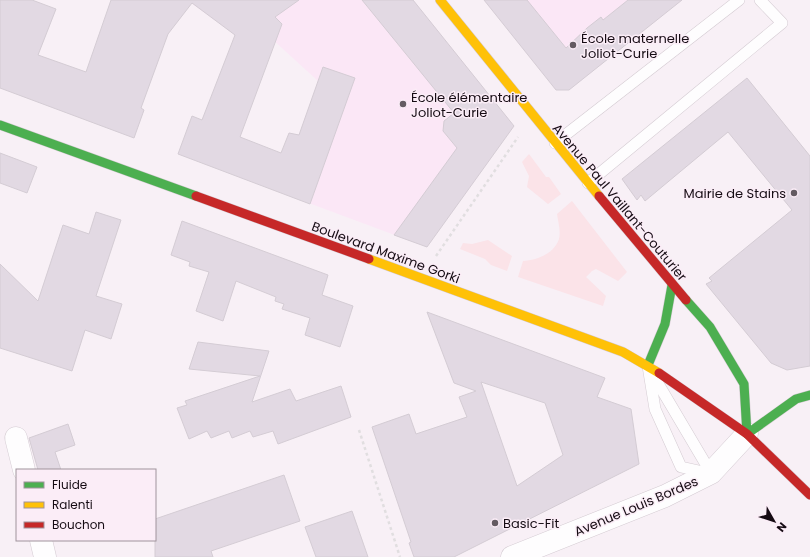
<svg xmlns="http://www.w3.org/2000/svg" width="810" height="557" viewBox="0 0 810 557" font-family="Poppins,sans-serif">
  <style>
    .built { fill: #fbe7f6 }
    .green { fill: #fbe3e8 }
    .building { fill: #e2d9e3; stroke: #d4ccd4; fill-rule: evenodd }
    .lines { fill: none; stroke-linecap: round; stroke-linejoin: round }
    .lane-casing { stroke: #d4cbd2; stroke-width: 12 }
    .street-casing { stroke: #d4cbd2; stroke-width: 23 }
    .fast-casing { stroke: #d4cbd2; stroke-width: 10 }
    .slow-casing { stroke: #d4cbd2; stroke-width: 10 }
    .jam-casing { stroke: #d4cbd2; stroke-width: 10 }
    .path { stroke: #e1dee0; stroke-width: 2.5; stroke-dasharray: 3 3; stroke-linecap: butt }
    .lane { stroke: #fefdfe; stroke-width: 11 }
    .street { stroke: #fefdfe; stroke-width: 22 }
    .fast { stroke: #4caf50; stroke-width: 9 }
    .slow { stroke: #ffc107; stroke-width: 9 }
    .jam { stroke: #c62828; stroke-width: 9 }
    .poi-dot { fill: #645b62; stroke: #fbedf7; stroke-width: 1.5 }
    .labels { text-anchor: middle; stroke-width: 3; stroke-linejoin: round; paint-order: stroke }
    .poi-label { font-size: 13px; fill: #150b13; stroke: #fbedf7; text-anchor: start }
    .street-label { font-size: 13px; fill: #150b13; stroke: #fbedf7 }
  </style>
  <rect width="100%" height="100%" fill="#f8f0f6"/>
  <g class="built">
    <polygon points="187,0 413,0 514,126 427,247 279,192 318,81 260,28 252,47"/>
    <polygon points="484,0 682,0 569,90 556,90"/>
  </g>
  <g class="green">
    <polygon points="529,154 546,177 549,177 561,194 548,204 527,187 529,176 522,162"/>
    <path d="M572 201 627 272 618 281 596 269 592 271 586 277 606 296 603 306 518 277 523 261C537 260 554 254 559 239 561 230 558 222 557 214Z"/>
    <polygon points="488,240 512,256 507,271 491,265 485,259 460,249 463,243 472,244"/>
  </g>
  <g class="building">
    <polygon points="0,0 32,0 56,9 38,55 86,72 111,0 299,0 275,17 282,24 240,137 281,153 289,133 299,135 323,67 355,78 310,204 178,154 192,116 202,120 235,35 192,3 168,34 141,108 144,110 134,138 0,88"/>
    <polygon points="362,0 413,0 514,126 427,247 394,235 457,148 443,131 444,121 454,113"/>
    <polygon points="484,0 527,0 566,48 587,28 601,17 603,20 628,0 682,0 569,90 556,90"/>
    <polygon points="747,78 810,156 810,366 787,370 771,363 706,284 712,281 709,278 792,210 728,132 645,201 641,195 637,200 622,179"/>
    <polygon points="0,153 37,167 27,193 0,183"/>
    <polygon points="96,212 121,220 96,296 122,304 111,339 85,330 72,371 0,348 0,264 38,301 63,225 89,234"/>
    <polygon points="182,221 328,275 322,295 353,306 340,347 305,335 310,318 282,309 284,304 275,301 276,297 236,281 223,321 196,311 209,272 189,266 190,262 171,255"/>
    <path d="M427 312 605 378 597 397 631 409 639 464 454 557H414L409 543 411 542 372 427 409 414 416 434 467 417 459 397 476 391 454 383ZM481 382 545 403 563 455 517 486Z"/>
    <polygon points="198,342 269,351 252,402 290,389 296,401 341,386 351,417 278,444 273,431 253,437 250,431 232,438 229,431 211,438 207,431 189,439 177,408 187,405 185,401 260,376 189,369"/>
    <polygon points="68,424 75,445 55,452 61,470 38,470 29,438"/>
    <polygon points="284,475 300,521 211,551 213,557 155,557 155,519"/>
    <polygon points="352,511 368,557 316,557 305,527"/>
  </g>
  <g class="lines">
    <g class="lane-casing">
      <g id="lane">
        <polyline points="555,143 739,0"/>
        <polyline points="588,183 782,23 760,0"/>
        <polyline points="648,366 655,409 681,467 708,473"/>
        <polyline points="653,375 711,473"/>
      </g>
    </g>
    <g class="street-casing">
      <g id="street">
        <polyline points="16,438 24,470"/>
        <polyline points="41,540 45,557"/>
        <polyline points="512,557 665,496 711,473 747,434"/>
      </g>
    </g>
    <g class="fast-casing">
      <g id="fast">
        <polyline points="0,125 196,196"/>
        <polyline points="686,300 710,327 744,384 747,434"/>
        <polyline points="648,365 665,324 672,285"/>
        <polyline points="747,434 796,399 810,395"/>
      </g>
    </g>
    <g class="slow-casing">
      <g id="slow">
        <polyline points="440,0 599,196"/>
        <polyline points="369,259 623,352 659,373"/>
      </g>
    </g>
    <g class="jam-casing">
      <g id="jam">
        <polyline points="196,196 369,259"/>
        <polyline points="599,196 686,300"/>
        <polyline points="659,373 747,434 810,495"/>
      </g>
    </g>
    <g class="path">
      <polyline points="436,256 518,137"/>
      <polyline points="359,430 400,557"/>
    </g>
    <use href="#lane" class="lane"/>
    <use href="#street" class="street"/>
    <use href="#fast" class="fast"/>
    <use href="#slow" class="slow"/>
    <use href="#jam" class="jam"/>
  </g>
  <g class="poi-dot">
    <circle cx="573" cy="45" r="4"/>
    <circle cx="403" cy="104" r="4"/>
    <circle cx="794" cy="193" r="4"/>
    <circle cx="495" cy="523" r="4"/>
  </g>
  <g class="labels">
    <g class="poi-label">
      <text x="581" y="43">École maternelle<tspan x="581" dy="15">Joliot-Curie</tspan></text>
      <text x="411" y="102">École élémentaire<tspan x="411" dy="15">Joliot-Curie</tspan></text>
      <text x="786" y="198" text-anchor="end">Mairie de Stains</text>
      <text x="503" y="528">Basic-Fit</text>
    </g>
    <g class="street-label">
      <text transform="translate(620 202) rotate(50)" y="5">Avenue Paul Vaillant-Couturier</text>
      <text transform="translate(386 252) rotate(20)" y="5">Boulevard Maxime Gorki</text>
      <text transform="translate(636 506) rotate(-23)" y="5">Avenue Louis Bordes</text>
    </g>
  </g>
  <rect x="16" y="469" width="140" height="72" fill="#fbedf7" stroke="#9f939c"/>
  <rect x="24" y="482" width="20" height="6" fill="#4caf50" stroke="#9f939c"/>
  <text x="52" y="489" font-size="12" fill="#150b13">Fluide</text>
  <rect x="24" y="502" width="20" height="6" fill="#ffc107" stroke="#9f939c"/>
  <text x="52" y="509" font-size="12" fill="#150b13">Ralenti</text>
  <rect x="24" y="522" width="20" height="6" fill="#c62828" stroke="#9f939c"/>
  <text x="52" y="529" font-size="12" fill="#150b13">Bouchon</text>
  <g transform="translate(774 521) rotate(129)" stroke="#fbedf7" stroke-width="3" paint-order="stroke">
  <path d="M0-3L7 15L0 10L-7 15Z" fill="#150b13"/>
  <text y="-6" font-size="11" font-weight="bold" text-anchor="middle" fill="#150b13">N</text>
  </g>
</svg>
